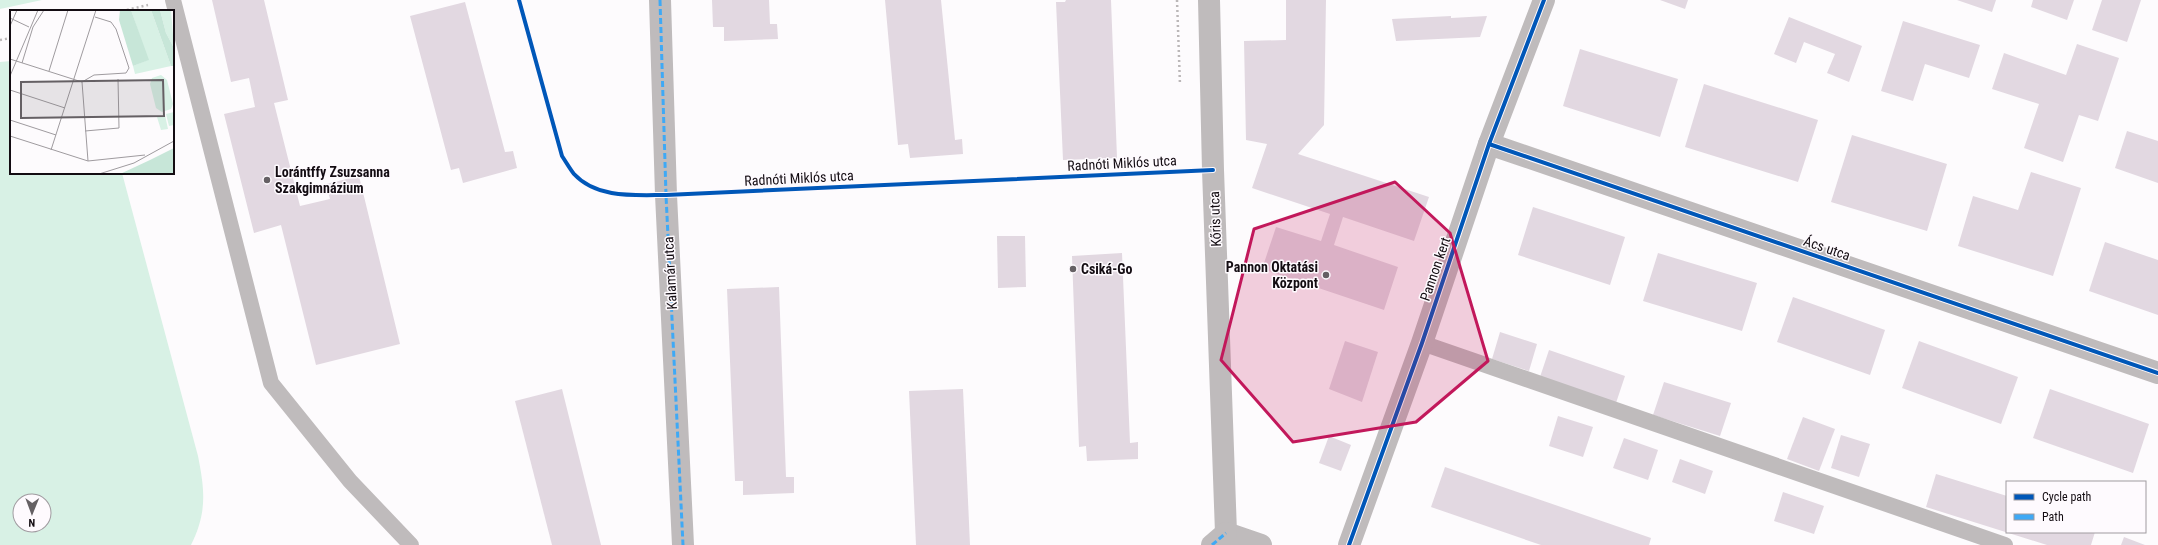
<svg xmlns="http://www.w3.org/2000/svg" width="2158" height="545" viewBox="0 0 2158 545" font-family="'Roboto Condensed',sans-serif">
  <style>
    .green { fill: #d8f1e5; fill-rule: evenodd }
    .building { fill: #e2d8e1 }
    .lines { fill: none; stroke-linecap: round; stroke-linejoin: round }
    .path { stroke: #bbb7b8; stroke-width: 2.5; stroke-dasharray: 2 3; stroke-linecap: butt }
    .service { stroke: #bfbbbc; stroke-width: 16 }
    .minor { stroke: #bfbbbc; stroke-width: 22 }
    .quiet { stroke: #3fa9f5; stroke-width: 3; stroke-dasharray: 6 3; stroke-linecap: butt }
    .cycleway-casing { stroke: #fefafe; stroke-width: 6 }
    .cycleway { stroke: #0057b8; stroke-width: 4 }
    .marked { fill: #c2185b; fill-opacity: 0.2; stroke: #c2185b; stroke-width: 3; stroke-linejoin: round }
    .poi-dot { fill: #656064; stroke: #fefafe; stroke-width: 1.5 }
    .labels { text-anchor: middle; stroke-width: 3; stroke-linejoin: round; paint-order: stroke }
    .street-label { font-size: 14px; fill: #130c12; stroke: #fefafe }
    .poi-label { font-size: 14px; font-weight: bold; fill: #130c12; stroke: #fefafe; text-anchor: start }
    .inset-road { fill: none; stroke: #9f9b9f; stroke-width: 1 }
    .view { fill: #656064; fill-opacity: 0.15; stroke: #656064; stroke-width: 2 }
    .inset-edge { fill: none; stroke: #130c12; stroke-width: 2 }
  </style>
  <rect width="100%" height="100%" fill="#fdfbfd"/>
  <g class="green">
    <polygon points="0,0 42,0 0,9"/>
    <path d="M11 61V173H122L198 456C205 491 207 513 191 545H0V62ZM20 501H44V525H20Z"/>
  </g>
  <g class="building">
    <polygon points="212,0 264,0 288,100 274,103 300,206 330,199 326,184 359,176 400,344 316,365 281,225 254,233 224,114 255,107 249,78 231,82"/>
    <polygon points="712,0 769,0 770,24 777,24 778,39 724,41 724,27 713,27"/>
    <polygon points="885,0 941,0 955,140 962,139 963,154 910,158 908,144 898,145"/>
    <polygon points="1066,0 1111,0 1117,158 1063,160 1056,2 1065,2"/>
    <polygon points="1286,0 1326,0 1324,125 1298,154 1429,197 1414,241 1343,217 1334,245 1398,267 1384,310 1262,269 1276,227 1321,241 1330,214 1252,188 1267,144 1246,140 1244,41 1286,40"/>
    <polygon points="1660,0 1688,0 1685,9"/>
    <polygon points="1957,0 1996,0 1992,12"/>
    <polygon points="2033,0 2074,0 2067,20 2031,7"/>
    <polygon points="2102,0 2141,0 2127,42 2092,30"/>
    <polygon points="465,2 505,152 513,151 517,168 463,183 459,168 451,170 410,16"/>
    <polygon points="1451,16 1451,18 1487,16 1480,37 1396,41 1392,19"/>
    <polygon points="1789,17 1862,46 1849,82 1827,73 1835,54 1804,42 1796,63 1774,54"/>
    <polygon points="1903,21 1980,45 1969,78 1925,64 1913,101 1881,91"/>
    <polygon points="2077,44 2119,58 2098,121 2079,115 2063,162 2024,148 2039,104 1992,89 2004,53 2066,75"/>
    <polygon points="1580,49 1678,79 1660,137 1563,106"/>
    <polygon points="1704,84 1818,120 1798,182 1685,147"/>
    <polygon points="2127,131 2158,141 2158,183 2115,168"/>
    <polygon points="1852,135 1947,164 1927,231 1831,202"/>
    <polygon points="2031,172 2081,188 2053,276 1958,246 1973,196 2018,210"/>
    <polygon points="1533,207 1625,237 1610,285 1518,255"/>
    <polygon points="997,236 1025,236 1026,287 998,288"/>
    <polygon points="2105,242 2158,260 2158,315 2089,291"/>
    <polygon points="1122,253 1130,443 1138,442 1138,459 1087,461 1086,446 1079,447 1072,256"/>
    <polygon points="1658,253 1757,283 1742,331 1643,301"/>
    <polygon points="779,287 786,477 794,477 794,493 743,495 743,481 735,481 727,289"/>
    <polygon points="1793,297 1885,330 1870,375 1777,342"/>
    <polygon points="1500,332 1537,344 1529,371 1492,359"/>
    <polygon points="1345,341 1378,352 1362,402 1329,389"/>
    <polygon points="1919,341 2018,377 2001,424 1902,388"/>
    <polygon points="1549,350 1625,376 1616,403 1540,377"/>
    <polygon points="1664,382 1731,403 1720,436 1653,415"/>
    <polygon points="562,389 601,545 552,545 515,401"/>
    <polygon points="963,389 970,545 916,545 909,391"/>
    <polygon points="2050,389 2149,424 2133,473 2033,438"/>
    <polygon points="1558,416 1593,427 1583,457 1549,446"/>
    <polygon points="1803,417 1835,429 1819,471 1787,459"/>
    <polygon points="1841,435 1870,444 1859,477 1831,468"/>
    <polygon points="1329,436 1351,445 1341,471 1319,463"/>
    <polygon points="1624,438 1658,450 1648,480 1613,468"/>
    <polygon points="1680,459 1713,471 1705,494 1672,482"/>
    <polygon points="1445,467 1651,538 1649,545 1541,545 1431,507"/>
    <polygon points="1936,474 2007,496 2007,532 2095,532 2091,545 2047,545 1926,507"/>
    <polygon points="1783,492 1824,506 1814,534 1774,521"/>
    <polygon points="2124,537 2145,545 2121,545"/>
  </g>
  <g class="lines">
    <g class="path">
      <polyline points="1177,0 1180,85"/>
      <polyline points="122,11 148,5"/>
      <polyline points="0,40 11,38"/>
    </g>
    <g class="service">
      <polyline points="173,0 271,383 350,481 411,545"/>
      <polyline points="1422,343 2005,545"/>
    </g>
    <g class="minor">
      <polyline points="660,0 666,195 683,545"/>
      <polyline points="1209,0 1213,170 1226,533"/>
      <polyline points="1489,144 2158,373"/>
      <polyline points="1226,533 1261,545"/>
      <polyline points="1212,545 1226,533"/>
      <polyline points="1349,545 1422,343 1489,144 1544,0"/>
    </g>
    <g class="quiet">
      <polyline points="660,0 666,195 683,545"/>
      <polyline points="1212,545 1226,533"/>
    </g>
    <g class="cycleway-casing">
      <g id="cycleway">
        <path d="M519 0 562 156C566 162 570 169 574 174 597 199 636 195 666 195L1213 170"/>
        <polyline points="1489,144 2158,373"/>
        <polyline points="1349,545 1422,343 1489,144 1544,0"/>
      </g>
    </g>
    <use href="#cycleway" class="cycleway"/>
  </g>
  <path class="marked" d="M1395 182 1450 233 1488 361 1416 422 1293 442 1221 360 1254 229Z"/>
  <g class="poi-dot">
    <circle cx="267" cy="180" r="4"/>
    <circle cx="1073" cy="269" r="4"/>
    <circle cx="1326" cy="275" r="4"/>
  </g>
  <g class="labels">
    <g class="street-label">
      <text transform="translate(1122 163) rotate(-3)" y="5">Radnóti Miklós utca</text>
      <text transform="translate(799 178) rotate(-3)" y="5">Radnóti Miklós utca</text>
      <text transform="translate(1215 219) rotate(-92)" y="5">Kőris utca</text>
      <text transform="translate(1827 248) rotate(19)" y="5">Ács utca</text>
      <text transform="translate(1435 269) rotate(-71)" y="5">Pannon kert</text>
      <text transform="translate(670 273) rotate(-93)" y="5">Kalamár utca</text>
    </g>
    <g class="poi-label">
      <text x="275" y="177">Lorántffy Zsuzsanna<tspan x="275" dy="16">Szakgimnázium</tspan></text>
      <text x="1318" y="272" text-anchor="end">Pannon Oktatási<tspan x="1318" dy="16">Központ</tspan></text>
      <text x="1081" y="274">Csiká-Go</text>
    </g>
  </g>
  <g transform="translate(10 10)">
    <rect width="164" height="164" fill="#fdfbfd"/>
    <path d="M121 0H141L161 56 125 64 123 56 138 50ZM150 0H161L164 38 156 23ZM151 65 157 70 163 94 161 99 152 102 146 98 140 74 142 68ZM164 102V115L159 116 156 104ZM155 105 158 119 151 120 147 107Z" fill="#d8f1e5"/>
    <path d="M110 0H121L139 50 123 56 109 10ZM141 0H150L156 23 164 38V56H161ZM164 138V164H110L140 150Z" fill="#c7e6d8"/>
    <path class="inset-road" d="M85 7 101 12 106 19 119 58 116 63M0 8 19 17M0 16 7 0M0 49 72 72M12 53 23 17 34 0M39 61 58 0M0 66 28 0M72 72 78 151M72 72 84 65 116 63M0 80 55 98M0 110 46 125M75 121 109 118 108 69M0 126 78 151 135 145M41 140 86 0M89 164 124 153 164 131"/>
    <path class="view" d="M153 70 154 106 11 108V72Z"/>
    <rect width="164" height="164" class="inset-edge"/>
  </g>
  <rect x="2006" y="481" width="140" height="52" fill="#fefafe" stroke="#a09ba0"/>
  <rect x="2014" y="494" width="20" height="6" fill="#0057b8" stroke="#a09ba0"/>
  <text x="2042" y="501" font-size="12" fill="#130c12">Cycle path</text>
  <rect x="2014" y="514" width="20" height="6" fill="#3fa9f5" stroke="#a09ba0"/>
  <text x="2042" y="521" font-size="12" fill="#130c12">Path</text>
  <g transform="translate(32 513) rotate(181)"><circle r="19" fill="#fefafe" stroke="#a09ba0"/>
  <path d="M0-3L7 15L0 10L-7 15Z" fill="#656064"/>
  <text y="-6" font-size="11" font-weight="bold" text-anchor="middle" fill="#130c12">N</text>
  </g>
</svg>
